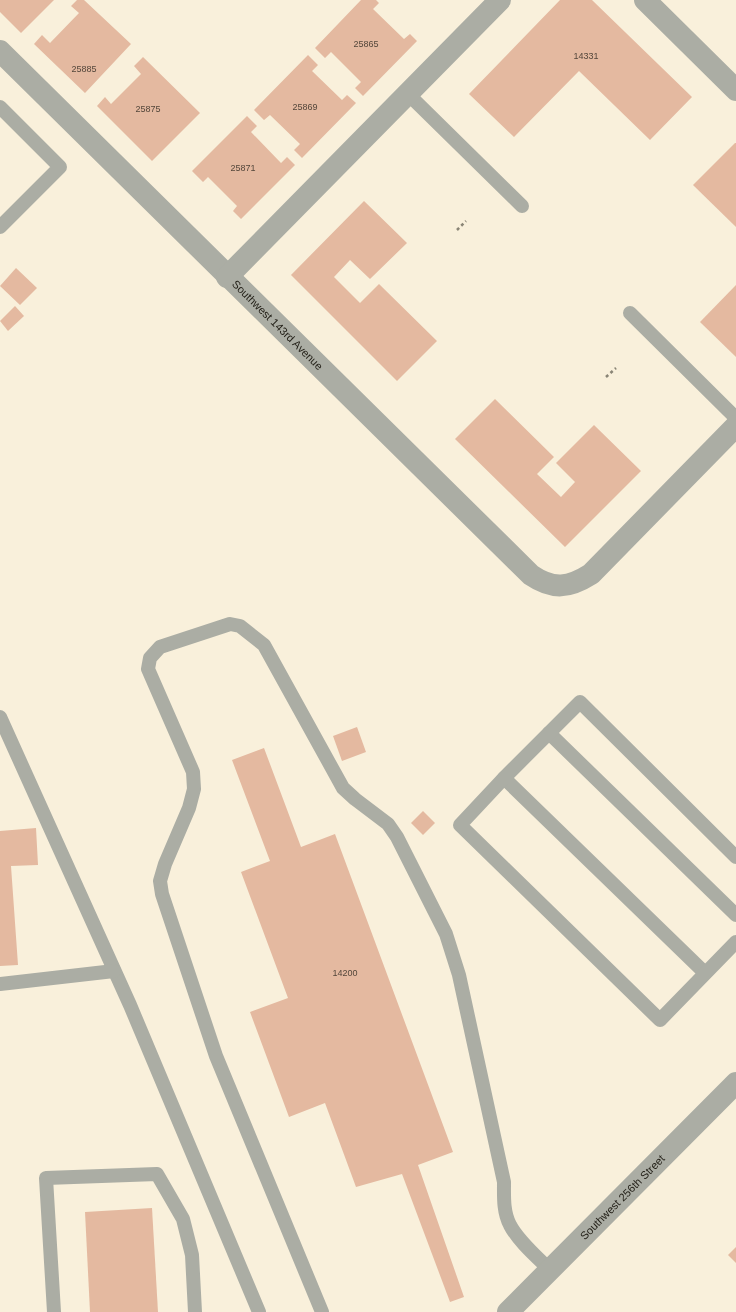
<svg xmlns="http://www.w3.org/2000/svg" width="736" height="1312" viewBox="0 0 736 1312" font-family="Helvetica,sans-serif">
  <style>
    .building { fill: #e4b9a0 }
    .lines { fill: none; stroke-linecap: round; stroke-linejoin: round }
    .path { stroke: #8a8576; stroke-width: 2.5; stroke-dasharray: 3 3; stroke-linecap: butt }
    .service { stroke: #abada4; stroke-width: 14 }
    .minor { stroke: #abada4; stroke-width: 22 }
    .tertiary { stroke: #abada4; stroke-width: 22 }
    .labels { text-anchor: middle; stroke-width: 3; stroke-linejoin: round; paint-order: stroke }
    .number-label { font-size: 9px; fill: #54473b }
    .street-label { font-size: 11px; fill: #242119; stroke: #fff }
  </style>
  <rect width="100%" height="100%" fill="#f9f0db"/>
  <g class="building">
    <polygon points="0,0 54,0 21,33 0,12"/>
    <polygon points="77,0 84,0 131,44 85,93 34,44 42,35 50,43 79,13 71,6"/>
    <polygon points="361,0 376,0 379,3 373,9 404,39 410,34 417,41 363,96 355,88 361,82 331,52 325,58 315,48"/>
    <polygon points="560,0 592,0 692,97 650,140 579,71 514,137 469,94"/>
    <polygon points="308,55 318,65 312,71 342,100 347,95 356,103 302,158 294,150 300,144 270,115 264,120 254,110"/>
    <polygon points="143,57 200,113 152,161 97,106 105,97 111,104 141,74 134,66"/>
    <polygon points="247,116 257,126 251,132 281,163 287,157 295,165 241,219 233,211 237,206 208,177 203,182 192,171"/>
    <polygon points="735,143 736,143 736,227 693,185"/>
    <polygon points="364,201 407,243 370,279 350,260 334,277 360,303 379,284 437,341 397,381 291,275"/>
    <polygon points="16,268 37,288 20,305 0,286"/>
    <polygon points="736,285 736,357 700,322"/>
    <polygon points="15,306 24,316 8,331 0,321"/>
    <polygon points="495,399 554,457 537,474 561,497 575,482 556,463 594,425 641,471 565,547 455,439"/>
    <polygon points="357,727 366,752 342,761 333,736"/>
    <polygon points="264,748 301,847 335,834 453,1152 418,1165 464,1297 450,1302 402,1174 356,1187 325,1103 289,1117 250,1012 288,998 241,872 270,861 232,760"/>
    <polygon points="423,811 435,823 423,835 411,823"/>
    <polygon points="36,828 38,865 11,866 18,965 0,966 0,831"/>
    <polygon points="152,1208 158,1312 90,1312 85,1212"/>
    <polygon points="736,1247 736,1263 728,1255"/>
  </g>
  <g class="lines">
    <g class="path">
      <polyline points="457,230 466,221"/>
      <polyline points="606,377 616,368"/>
    </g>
    <g class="service">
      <polyline points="407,93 522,206"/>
      <polyline points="0,107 60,167 0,227"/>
      <polyline points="630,313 736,418"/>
      <polyline points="0,717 130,1005 259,1312"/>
      <polyline points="549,733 736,915"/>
      <polyline points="504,778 705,973"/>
      <polyline points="736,857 580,702 504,778 460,825 660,1020 736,942"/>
      <polyline points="0,984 114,971"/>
      <polyline points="54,1312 46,1178 157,1174 183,1219 192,1255 195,1312"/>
      <path d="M322 1312 216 1056 162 894 160 881 165 864 189 808 194 789 193 772 148 669 150 658 160 647 230 624 240 626 264 645 343 788 355 799 388 824 397 837 446 934 459 975 504 1182C504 1196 503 1212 510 1225 518 1241 538 1258 550 1270"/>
    </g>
    <g class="minor">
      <polyline points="645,0 736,90"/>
      <path id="s1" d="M0 51 531 575C553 590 569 588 591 574L736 426"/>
      <polyline points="227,277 500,0"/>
    </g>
    <path class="tertiary" id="s2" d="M508 1312 736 1083"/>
  </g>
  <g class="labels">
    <g class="number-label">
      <text x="366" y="47">25865</text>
      <text x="586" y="59">14331</text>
      <text x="84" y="72">25885</text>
      <text x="305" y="110">25869</text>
      <text x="148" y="112">25875</text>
      <text x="243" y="171">25871</text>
      <text x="345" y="976">14200</text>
    </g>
    <g class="street-label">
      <text dy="4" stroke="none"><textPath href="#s1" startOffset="390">Southwest 143rd Avenue</textPath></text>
      <text dy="4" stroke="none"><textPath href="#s2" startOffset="162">Southwest 256th Street</textPath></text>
    </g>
  </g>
</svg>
